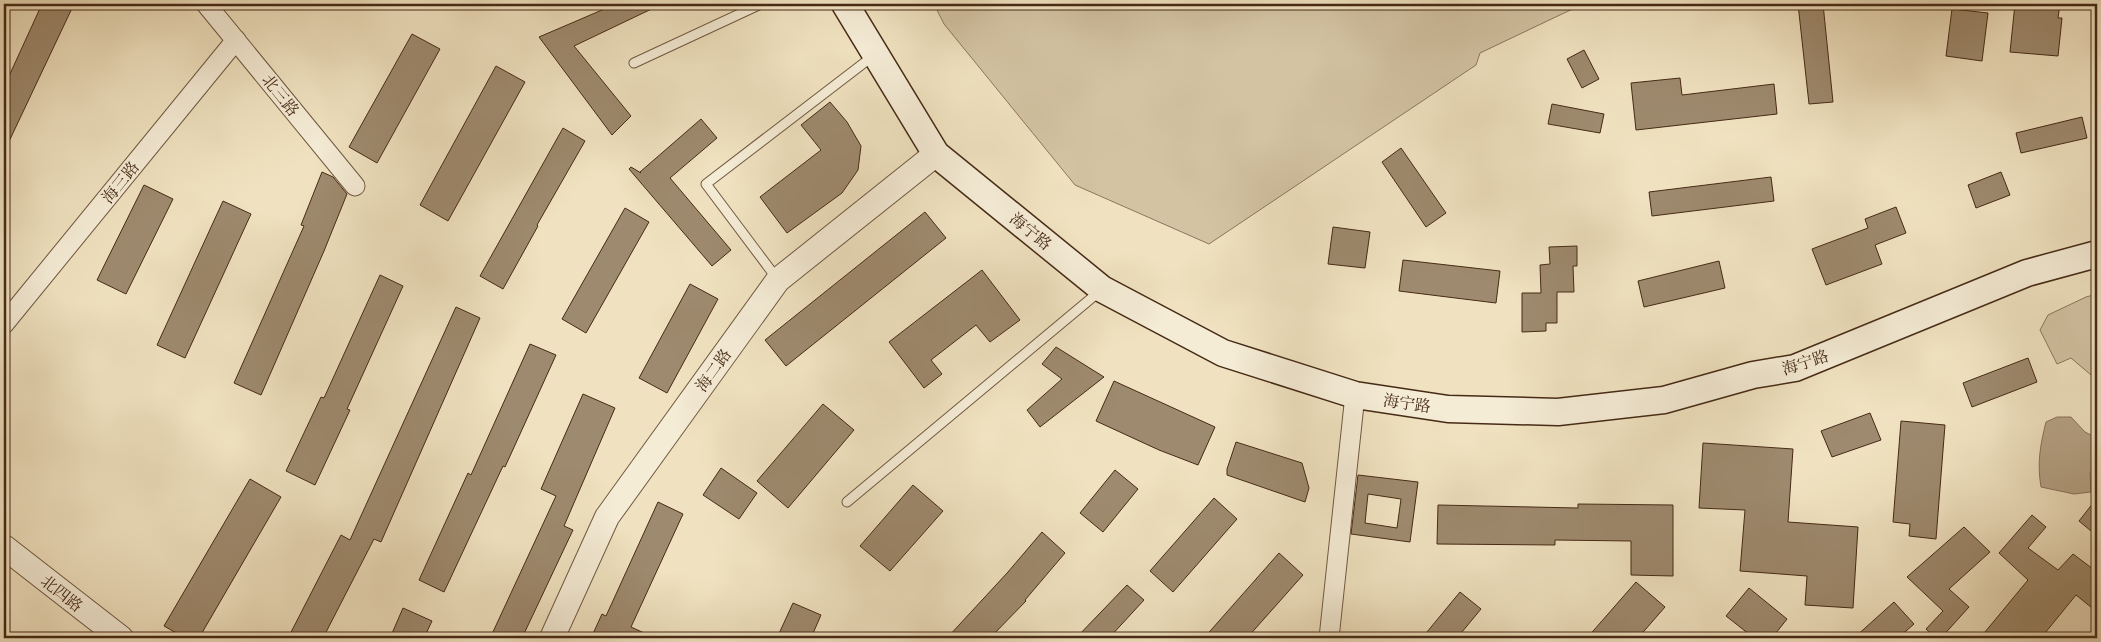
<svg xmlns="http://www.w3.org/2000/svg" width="2101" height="642" viewBox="0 0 2101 642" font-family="Cardo,'Noto Serif SC',serif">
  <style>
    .green { fill: #d3c3a3; stroke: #8c765c }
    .water { fill: #b6a386; stroke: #897359 }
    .building { fill: #9e8a6e; stroke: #462a16; fill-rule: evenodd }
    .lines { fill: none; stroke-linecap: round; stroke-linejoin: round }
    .service-casing { stroke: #705840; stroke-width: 11 }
    .minor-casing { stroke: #705840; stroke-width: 21 }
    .tertiary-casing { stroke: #705840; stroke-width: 26 }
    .secondary-casing { stroke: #462a16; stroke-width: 29 }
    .service { stroke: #f5ecd6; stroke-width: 9 }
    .minor { stroke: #f5ecd6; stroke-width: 19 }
    .tertiary { stroke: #f5ecd6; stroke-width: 24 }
    .secondary { stroke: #f5ecd6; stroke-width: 26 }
    .labels { text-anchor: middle; stroke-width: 4; stroke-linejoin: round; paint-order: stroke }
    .street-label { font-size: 16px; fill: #462a16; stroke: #f5ecd6 }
  </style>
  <rect width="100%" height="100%" fill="#f0e2c0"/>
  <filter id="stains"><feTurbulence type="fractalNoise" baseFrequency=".004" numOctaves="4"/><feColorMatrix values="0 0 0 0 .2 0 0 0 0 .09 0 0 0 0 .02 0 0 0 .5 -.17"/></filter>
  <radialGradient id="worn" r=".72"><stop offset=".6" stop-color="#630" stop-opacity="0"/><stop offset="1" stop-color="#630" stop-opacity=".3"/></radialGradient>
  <g class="green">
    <polygon points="934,4 1583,4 1480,53 1476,65 1209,244 1075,185 944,24"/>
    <polygon points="2097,294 2097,380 2071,358 2057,364 2040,330 2048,315 2086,297"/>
  </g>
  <path class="water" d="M2057 417H2071L2085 432 2097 438V470L2090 472 2091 492 2074 494 2041 487C2037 463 2040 446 2046 422Z"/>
  <g class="building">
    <polygon points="42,4 74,4 4,152 4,87"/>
    <polygon points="616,4 662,4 574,46 631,116 612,135 539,37"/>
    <polygon points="1798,4 1823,4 1833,102 1809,104"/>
    <polygon points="2015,4 2060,4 2058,18 2062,18 2058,56 2010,52"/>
    <polygon points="1952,9 1988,13 1982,61 1946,56"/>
    <polygon points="412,34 440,49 377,163 349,147"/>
    <polygon points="1584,50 1599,79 1582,88 1567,59"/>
    <polygon points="496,66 525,82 448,221 420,205"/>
    <polygon points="1680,78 1682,95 1774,84 1777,114 1636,130 1631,83"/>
    <polygon points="830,102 847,122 861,146 858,170 842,193 787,233 760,197 821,150 801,125"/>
    <polygon points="1552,104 1604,114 1600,133 1548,124"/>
    <polygon points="2082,117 2087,138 2021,153 2016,133"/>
    <polygon points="701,119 717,138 670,178 731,250 712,266 629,169 631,167 641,173 640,172"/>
    <polygon points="563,128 585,141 537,225 538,226 503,289 480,276"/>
    <polygon points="1401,148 1446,213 1426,227 1382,162"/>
    <polygon points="322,172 333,177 347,194 324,251 261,395 234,383 304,226 301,225"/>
    <polygon points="2001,172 2010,195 1976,208 1968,185"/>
    <polygon points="1771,177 1774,201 1652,216 1649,192"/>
    <polygon points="144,185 173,199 126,294 97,280"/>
    <polygon points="223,201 251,214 185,358 157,345"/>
    <polygon points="1896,207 1906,233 1875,245 1882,264 1826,285 1812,249 1868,228 1865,219"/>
    <polygon points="625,208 649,222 586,333 562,319"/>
    <polygon points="925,212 946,238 786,366 765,340"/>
    <polygon points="1333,227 1370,232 1365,268 1328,264"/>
    <polygon points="1577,246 1577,266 1573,266 1574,292 1557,292 1557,323 1546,323 1546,331 1522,332 1522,293 1541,293 1540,265 1550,264 1549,247"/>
    <polygon points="1403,260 1500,271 1496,303 1399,291"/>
    <polygon points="1719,261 1725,288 1644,307 1638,281"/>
    <polygon points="982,270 1020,320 990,342 976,325 931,360 942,374 924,388 889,342"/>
    <polygon points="380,275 403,286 347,409 350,410 315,485 286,471 321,397 324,398"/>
    <polygon points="690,284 718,299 667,393 639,378"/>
    <polygon points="456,307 480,318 381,542 374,539 323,638 288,638 341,535 350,540"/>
    <polygon points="530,344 556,355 505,467 503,466 444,592 419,580 468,473 471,475"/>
    <polygon points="1056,347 1104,377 1040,427 1027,410 1062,379 1042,364"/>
    <polygon points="2028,358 2037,382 1972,407 1963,383"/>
    <polygon points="1114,381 1215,427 1198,465 1159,450 1096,421"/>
    <polygon points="583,394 615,408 564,526 573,530 522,638 503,638 492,634 556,496 541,489"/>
    <polygon points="823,404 854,430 788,508 757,481"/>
    <polygon points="1870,413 1881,440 1832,457 1821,431"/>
    <polygon points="1901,421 1945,425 1936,539 1909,536 1910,524 1893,522"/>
    <polygon points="1236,442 1302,463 1309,488 1305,502 1227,475 1227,469"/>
    <polygon points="1703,443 1793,449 1788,522 1858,527 1853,608 1805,605 1807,576 1740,571 1745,510 1699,508"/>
    <polygon points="721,468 757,493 739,519 703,495"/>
    <polygon points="1115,470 1138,489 1103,532 1080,513"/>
    <path d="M1358 475 1418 482 1410 542 1351 534ZM1368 494 1401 499 1397 528 1365 523Z"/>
    <polygon points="250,479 281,497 199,638 185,638 164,626"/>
    <polygon points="913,485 943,511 890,571 860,546"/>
    <polygon points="1214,498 1237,519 1173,592 1150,571"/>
    <polygon points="2097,498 2097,536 2079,521"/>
    <polygon points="658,502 683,514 631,627 655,638 591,638 602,614 606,616"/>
    <polygon points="1578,504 1673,505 1673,576 1631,575 1631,541 1555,540 1555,545 1437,544 1438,505 1578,508"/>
    <polygon points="2032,515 2046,527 2028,548 2058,570 2073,554 2097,572 2097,612 2076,595 2041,638 1980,638 2028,580 1999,553"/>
    <polygon points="1964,527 1990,552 1949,589 1969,607 1941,638 1936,638 1926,629 1943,611 1907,577"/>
    <polygon points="1042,532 1065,553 1025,600 1026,601 990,638 947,638 1008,572"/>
    <polygon points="1279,553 1303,575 1247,638 1204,638"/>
    <polygon points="1636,582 1665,607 1638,638 1587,638"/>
    <polygon points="1127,585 1144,600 1109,638 1076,638"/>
    <polygon points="1749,588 1787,619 1772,638 1754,638 1726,616"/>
    <polygon points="1460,592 1481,609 1457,638 1422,638"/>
    <polygon points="1894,602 1914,624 1898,638 1854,638"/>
    <polygon points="793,603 821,615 811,638 777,638"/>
    <polygon points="403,608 432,621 424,638 390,638"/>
  </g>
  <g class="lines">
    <g class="service-casing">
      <g id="service">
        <polyline points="634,63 761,4"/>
        <polyline points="778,280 706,184 873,56"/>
        <polyline points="847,502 1100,291"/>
      </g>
    </g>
    <g class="minor-casing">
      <g id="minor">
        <polyline points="206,4 355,186"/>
        <polyline points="4,324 236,40"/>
        <polyline points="1329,638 1355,395"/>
      </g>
    </g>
    <g class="tertiary-casing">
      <g id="tertiary">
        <polyline points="4,547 121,638"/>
        <polyline points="552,638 607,517 778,280 936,154"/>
      </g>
    </g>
    <g class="secondary-casing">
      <polyline id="secondary" points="845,4 936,154 1102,289 1223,353 1355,395 1448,409 1558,412 1664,400 1753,375 1795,368 2027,273 2097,254"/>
    </g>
    <use href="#service" class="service"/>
    <use href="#minor" class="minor"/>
    <use href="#tertiary" class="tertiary"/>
    <use href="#secondary" class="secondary"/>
  </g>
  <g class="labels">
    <g class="street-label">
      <text transform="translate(281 95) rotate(51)" y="6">北三路</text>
      <text transform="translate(120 182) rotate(-51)" y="6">海三路</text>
      <text transform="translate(1031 231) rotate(39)" y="6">海宁路</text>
      <text transform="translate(1805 362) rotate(-18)" y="6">海宁路</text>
      <text transform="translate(713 370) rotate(-54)" y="6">海二路</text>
      <text transform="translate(1407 403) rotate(8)" y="6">海宁路</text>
      <text transform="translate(62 593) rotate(38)" y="6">北四路</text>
    </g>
  </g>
  <rect width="2101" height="642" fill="none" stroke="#f0e2c0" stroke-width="20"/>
  <rect x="5" y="5" width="2091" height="632" fill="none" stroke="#462a16" stroke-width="2.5"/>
  <rect x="10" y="10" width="2081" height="622" fill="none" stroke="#462a16"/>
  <rect width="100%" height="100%" filter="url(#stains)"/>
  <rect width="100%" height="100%" fill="url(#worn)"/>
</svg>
